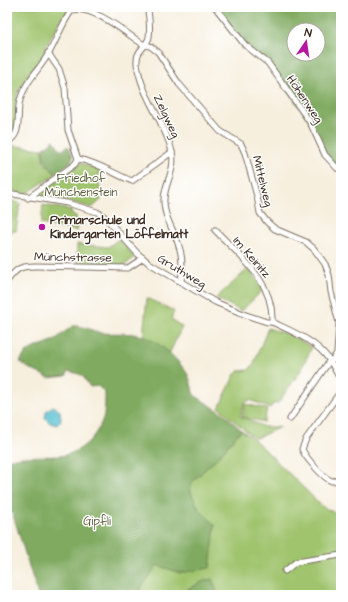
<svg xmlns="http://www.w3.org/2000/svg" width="348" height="602" viewBox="0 0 348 602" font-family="'Architects Daughter',sans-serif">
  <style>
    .green { fill: #a0c46e; stroke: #6e7746 }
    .forest { fill: #80aa61; stroke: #5e6a40; fill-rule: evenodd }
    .water { fill: #54bfd0; stroke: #487477 }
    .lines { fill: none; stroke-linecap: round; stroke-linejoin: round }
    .street-casing { stroke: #7d6f61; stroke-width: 7 }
    .street { stroke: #fff; stroke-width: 5 }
    .poi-dot { fill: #b5179e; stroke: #fff; stroke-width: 1.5 }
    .labels { text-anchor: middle; stroke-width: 3; stroke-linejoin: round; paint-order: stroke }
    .street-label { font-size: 12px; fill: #3b2a1e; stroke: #fff }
    .park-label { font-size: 12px; fill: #5e603a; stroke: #fff }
    .poi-label { font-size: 12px; font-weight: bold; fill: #3b2a1e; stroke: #fff; text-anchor: start }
  </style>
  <rect width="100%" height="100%" fill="#fff"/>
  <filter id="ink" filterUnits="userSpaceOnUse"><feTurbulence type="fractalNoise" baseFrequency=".025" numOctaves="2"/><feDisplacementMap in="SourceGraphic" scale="8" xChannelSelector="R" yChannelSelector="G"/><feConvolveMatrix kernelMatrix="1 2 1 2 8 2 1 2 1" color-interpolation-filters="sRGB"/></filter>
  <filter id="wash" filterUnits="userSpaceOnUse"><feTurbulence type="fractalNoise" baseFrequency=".012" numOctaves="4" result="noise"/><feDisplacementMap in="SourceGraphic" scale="16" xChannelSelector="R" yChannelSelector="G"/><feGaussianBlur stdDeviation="0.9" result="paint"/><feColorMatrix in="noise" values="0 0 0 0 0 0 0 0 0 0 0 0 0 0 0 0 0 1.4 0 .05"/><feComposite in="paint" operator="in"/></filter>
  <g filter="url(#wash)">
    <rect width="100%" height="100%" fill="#f7efde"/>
    <g class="green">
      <polygon points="7,7 70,7 64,18 62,18 46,46 44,54 28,75 18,92 16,101 15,130 7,140"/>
      <polygon points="7,145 43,149 43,161 56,174 26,194 7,190"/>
      <polygon points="81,163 99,170 99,184 102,199 92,208 67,201 37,196 37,194"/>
      <polygon points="7,200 20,203 16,231 7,232"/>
      <polygon points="43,205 71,210 71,214 76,216 77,231 41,224"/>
      <polygon points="119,239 135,257 125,265 111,265 106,262 91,262 89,264 77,262 77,244 108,247"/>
      <polygon points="248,269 257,280 263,290 241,311 216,298"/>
      <polygon points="147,298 174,311 171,319 182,327 169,354 156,343 143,336"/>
      <polygon points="268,328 290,335 312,347 300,372 278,403 273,404 270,408 250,400 244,403 240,416 264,427 280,427 257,438 253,437 219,408 235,374 238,371 249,370 254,363"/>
      <polygon points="245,404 267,409 264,422 242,417"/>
      <polygon points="241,430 255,440 323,507 341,516 341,595 218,595 212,579 205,581 189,588 181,595 136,595 157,565 180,573 205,516 198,508 190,490 192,482 218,457"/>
    </g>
    <g class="forest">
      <path d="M215 7H341V170L330 161 310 122 268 63 245 45ZM294 30H318V54H294Z"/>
      <polygon points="54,140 61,151 68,146 69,147 73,157 70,163 55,173 44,160 43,149"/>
      <path d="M73 326C83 325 92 331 102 333 115 334 130 332 142 336 158 340 180 361 188 375 191 381 192 389 194 395L225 415 241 430 218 457 192 482 190 490 198 508 215 525 210 568 180 573 157 565 136 595H38L14 518 7 500V460C24 455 41 457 59 456 81 454 98 436 104 415 105 408 105 400 105 393L98 386 90 387 82 375 69 371 66 376 49 378 30 369 20 362C27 346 41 347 54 340 61 336 66 330 73 326Z"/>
      <path d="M212 579 218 595H181C190 588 200 581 212 579Z"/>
    </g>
    <polygon class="water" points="53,406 60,411 61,420 57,425 50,423 45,418 46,411"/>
  </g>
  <g filter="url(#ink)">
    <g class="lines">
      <g class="street-casing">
        <g id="street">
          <path d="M147 7C149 14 151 34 148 40 143 51 136 50 137 64 142 98 165 121 172 152 176 170 165 182 164 199 163 215 173 229 178 243 183 256 183 268 181 282"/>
          <polyline points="215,7 245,45 268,63 310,122 325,155 337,168 341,170"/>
          <path d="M7 142C23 135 16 114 20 100 25 82 39 70 49 53 57 39 62 23 72 10 94 5 127 34 144 45L150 46 158 52 179 84 220 131 241 144 245 153 257 196 260 213 267 222 275 229 306 242 314 249 325 264 329 275 331 292 339 323 337 353 331 362"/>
          <path d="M78 159C97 162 114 174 132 181L172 152"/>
          <path d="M7 193 67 203 97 212 105 217 137 253 149 263 215 302 246 315 267 322H272C293 332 317 341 330 361 334 367 337 374 341 380"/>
          <polyline points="28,198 75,164 78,159 68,130 65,88 59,69 48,53"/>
          <path d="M215 230C241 257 274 282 272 322"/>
          <path d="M7 281C17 268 20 266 36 266L128 268 143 258"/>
          <path d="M341 391 306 439 302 449C305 457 324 479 332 481 335 481 339 480 341 478"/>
          <polyline points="290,419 330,360"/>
          <polyline points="285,571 296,562 341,555"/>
        </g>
      </g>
      <use href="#street" class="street"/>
    </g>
  </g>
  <circle class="poi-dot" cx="42" cy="227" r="4"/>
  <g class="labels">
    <g class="street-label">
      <text transform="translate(305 99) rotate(56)" y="4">Höhenweg</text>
      <text transform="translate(167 116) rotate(65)" y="4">Zelgweg</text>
      <text transform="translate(263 181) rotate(76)" y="4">Mittelweg</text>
      <text transform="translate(73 257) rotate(1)" y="4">Münchstrasse</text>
      <text transform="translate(252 257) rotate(49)" y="4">Im Keinitz</text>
      <text transform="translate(182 271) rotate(31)" y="4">Gruthweg</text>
    </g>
    <g class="park-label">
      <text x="81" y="182">Friedhof<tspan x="81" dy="14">Münchenstein</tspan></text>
      <text x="97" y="525">Gipfli</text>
    </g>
    <g class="poi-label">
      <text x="50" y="224">Primarschule und<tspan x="50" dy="14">Kindergarten Löffelmatt</tspan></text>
    </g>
  </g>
  <rect width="348" height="602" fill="none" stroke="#fff" stroke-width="24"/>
  <g transform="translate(306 42) rotate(13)"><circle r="19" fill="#ffffff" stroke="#b1aaa5"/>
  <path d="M0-3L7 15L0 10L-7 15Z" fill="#b5179e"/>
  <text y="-6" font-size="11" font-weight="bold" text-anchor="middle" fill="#3b2a1e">N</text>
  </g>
</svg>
